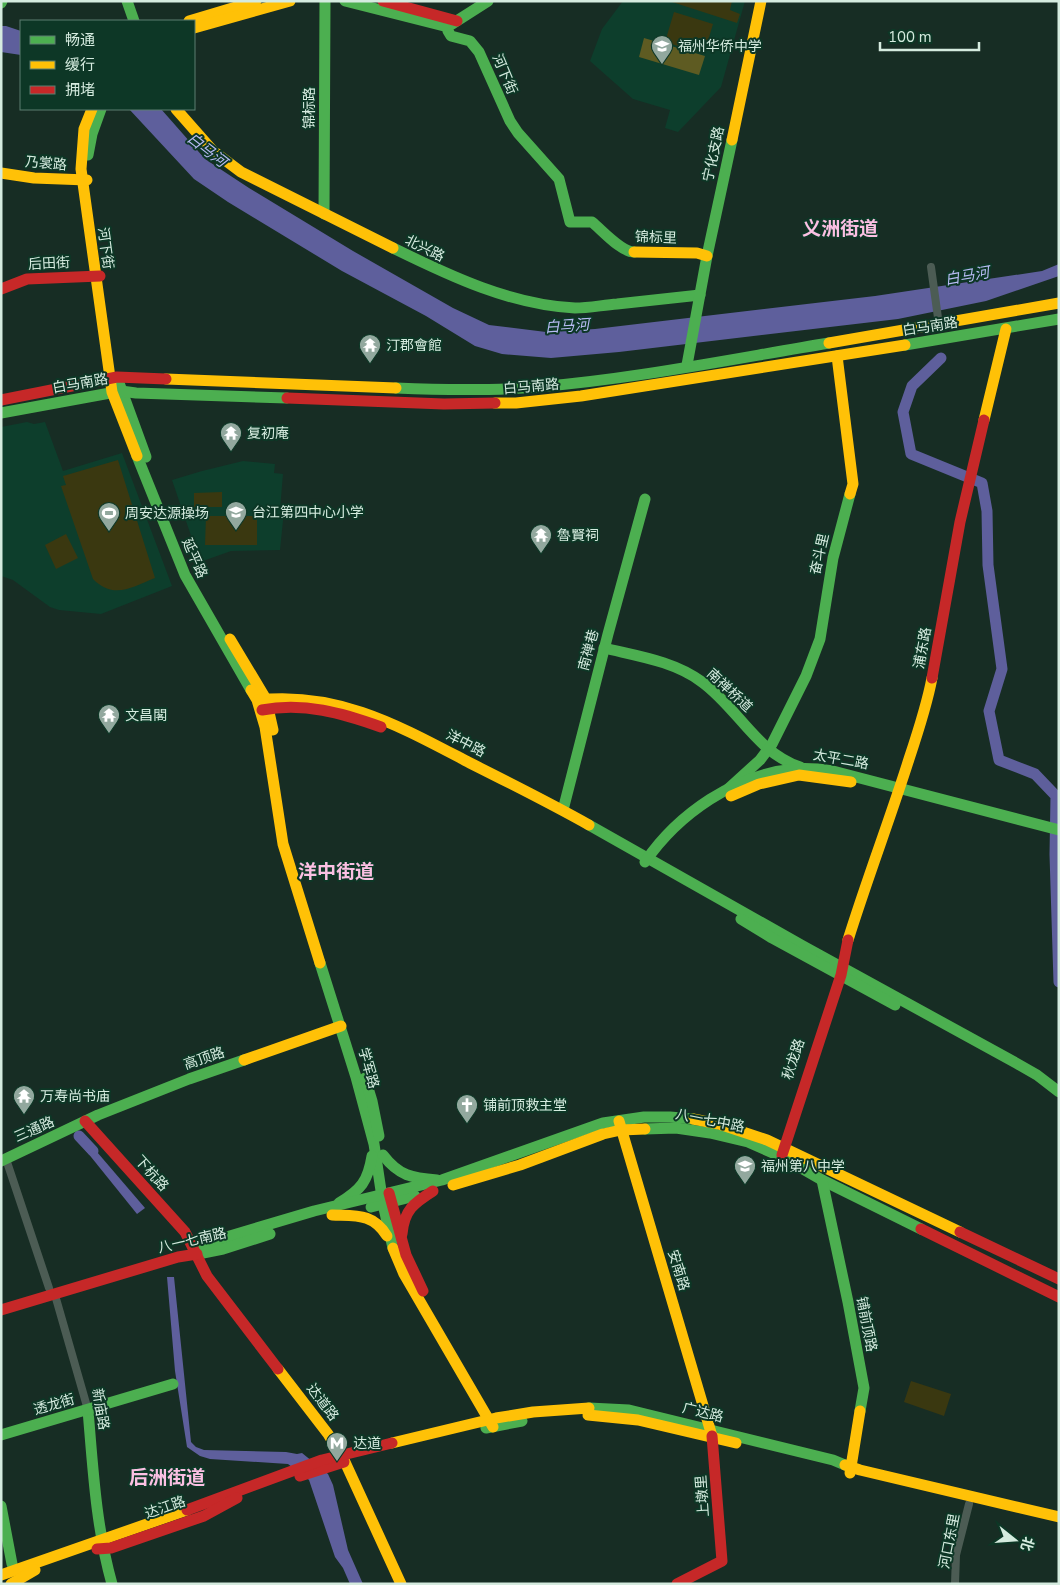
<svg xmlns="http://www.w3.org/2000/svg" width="1060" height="1585" viewBox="0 0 1060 1585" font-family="'Nunito Sans','Noto Sans SC',sans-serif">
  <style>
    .built { fill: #0d3e2c }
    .green { fill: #3a3810 }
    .forest { fill: #5e5b22 }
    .water { fill: #5e5f9c }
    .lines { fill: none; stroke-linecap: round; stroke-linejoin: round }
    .river { stroke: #5e5f9c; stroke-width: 11 }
    .street { stroke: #4c5c54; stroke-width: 8 }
    .fast { stroke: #4caf50; stroke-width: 11 }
    .slow { stroke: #ffc107; stroke-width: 11 }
    .jam { stroke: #c62828; stroke-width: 11 }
    .labels { text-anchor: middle; stroke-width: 4; stroke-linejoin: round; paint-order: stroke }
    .poi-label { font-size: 14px; fill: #d5ebdf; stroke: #0d3726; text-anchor: start }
    .street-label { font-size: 14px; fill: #d5ebdf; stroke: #0d3726 }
    .water-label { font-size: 15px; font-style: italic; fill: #b8bbf4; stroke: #0d3726 }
    .district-label { font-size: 19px; font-weight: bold; fill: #fbc0e3; stroke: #0d3726 }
  </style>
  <rect width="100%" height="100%" fill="#172d24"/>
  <g class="built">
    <polygon points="623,1 745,1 721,87 678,132 665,128 670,110 633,99 590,61 602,29"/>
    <polygon points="27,422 34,424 45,422 63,471 122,453 172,586 101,614 59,610 50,607 13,580 1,576 1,427"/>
    <polygon points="243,461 275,464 274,473 283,474 280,510 284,511 280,550 231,551 200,562 172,480 202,471"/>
  </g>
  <g class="green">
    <polygon points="669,1 732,1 730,10 740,14 737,23"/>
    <polygon points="674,12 713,24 704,54 665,42"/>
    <path d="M118 460 155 578C132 587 114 600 93 579L61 486 66 485 63 476Z"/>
    <polygon points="222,492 222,507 194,507 194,493"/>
    <polygon points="206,516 257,516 257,545 205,545"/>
    <polygon points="66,534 78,558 56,569 45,545"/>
    <polygon points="911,1381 951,1394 944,1416 904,1402"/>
  </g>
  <polygon class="forest" points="644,38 705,56 699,75 639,57"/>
  <g class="water">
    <polygon points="1,26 6,26 21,31 21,55 1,52"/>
    <polygon points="129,109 161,109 205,159 249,188 353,251 453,308 489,325 546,332 595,329 875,296 1042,271 1059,264 1059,276 986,301 898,319 619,352 551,358 502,354 475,346 426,316 342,271 228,202 194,179"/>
    <polygon points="85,1138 145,1208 137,1214 79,1142"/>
    <polygon points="167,1277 174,1277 191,1442 196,1447 204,1450 286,1452 297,1454 302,1453 328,1474 333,1485 348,1550 363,1584 350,1584 343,1568 335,1557 309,1480 288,1464 210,1459 200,1456 187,1447 175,1371"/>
  </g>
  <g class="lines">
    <g class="river">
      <polyline points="941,358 912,386 903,412 911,454 982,483 987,511 988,565 1002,669 989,711 999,760 1035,774 1056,796 1055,854 1059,982"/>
      <polyline points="79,1136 93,1151"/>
    </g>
    <g class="street">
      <polyline points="931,267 939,325"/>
      <polyline points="6,1159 49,1288"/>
      <polyline points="55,1295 88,1410"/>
      <polyline points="955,1584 956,1555 969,1504"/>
    </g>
    <g class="fast">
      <polyline points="127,1 134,21"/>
      <polyline points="345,1 448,27"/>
      <polyline points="1,3 2,1"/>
      <polyline points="452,24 488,1"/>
      <path d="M448 27V31L451 36 470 41 479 52 510 121 518 133 559 179 570 222H592C602 230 621 252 634 252"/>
      <polyline points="88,155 92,134 101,109"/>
      <polyline points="324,214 325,1"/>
      <path d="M393 248C450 276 511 305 575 308 589 308 603 305 617 304 645 301 672 298 700 295"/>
      <polyline points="905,345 1059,319"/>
      <polyline points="687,365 707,256 732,140"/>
      <polyline points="119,383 146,457"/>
      <path d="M396 388C443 390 490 391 536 387 634 379 732 359 829 343"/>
      <polyline points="1,413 121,391 136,393 287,398"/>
      <polyline points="137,456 185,575 251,690"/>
      <path d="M604 648C637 656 674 661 702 682 738 708 756 752 800 767"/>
      <polyline points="728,789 760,760 772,744 806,676 820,639 833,558 850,494"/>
      <polyline points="563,810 608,634 645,499"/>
      <polyline points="589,825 803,946 1016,1063 1037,1075 1059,1092"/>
      <path d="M645 862C678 814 735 774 795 769 807 768 820 769 833 771L1059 830"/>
      <polyline points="741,919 772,938 895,1005"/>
      <polyline points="320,963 356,1077 374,1144 383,1204 393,1248"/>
      <polyline points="365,1078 372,1101 379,1136"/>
      <polyline points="645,1129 676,1128 710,1133 748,1142 782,1157 822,1180 921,1229"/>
      <path d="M383 1155C399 1176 412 1178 437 1180"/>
      <polyline points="1,1161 98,1115 189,1079 244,1060"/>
      <polyline points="822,1180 848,1302 864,1388 860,1411"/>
      <path d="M339 1203C361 1190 368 1181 372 1156"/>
      <polyline points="371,1207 415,1196"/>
      <polyline points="193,1247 314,1211 442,1180 603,1123 644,1117 670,1117 693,1119"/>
      <polyline points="198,1254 223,1249 270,1234"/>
      <polyline points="589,1408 629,1410 833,1460 845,1465"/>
      <path d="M88 1410C93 1469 96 1527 112 1584"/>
      <polyline points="486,1428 522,1421"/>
      <polyline points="1,1435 173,1384"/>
      <polyline points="1,1506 12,1564"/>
    </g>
    <g class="slow">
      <polyline points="189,21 256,1"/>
      <polyline points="194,28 290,1"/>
      <polyline points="92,109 84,129 81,169 112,392 137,456"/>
      <polyline points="176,109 213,151 241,172 393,248"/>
      <polyline points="732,140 761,1"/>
      <polyline points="1,173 34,178 87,180"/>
      <polyline points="634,252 697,253 707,256"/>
      <polyline points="829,343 1059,303"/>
      <polyline points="837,356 853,484 850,494"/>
      <polyline points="166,379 396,388"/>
      <polyline points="495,403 516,403 581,396 905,345"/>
      <polyline points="984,420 1006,329"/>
      <polyline points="230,639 266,699 273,730"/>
      <polyline points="251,690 257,700 265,727 283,844 320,963"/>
      <path d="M258 700C339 691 401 727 470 763 510 783 550 803 589 825"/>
      <polyline points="731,796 759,784 799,775 851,782"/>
      <path d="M848 940C867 879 890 819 909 759 918 732 927 705 932 678"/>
      <polyline points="244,1060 341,1026"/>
      <polyline points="693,1119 719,1124 767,1140 960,1232"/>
      <polyline points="619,1121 712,1436"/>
      <polyline points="453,1185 520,1165 603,1134 621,1130 645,1129"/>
      <path d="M332 1215C356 1216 373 1213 387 1236"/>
      <polyline points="393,1248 404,1274 493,1427"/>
      <polyline points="278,1369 328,1434 345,1462 401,1584"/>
      <polyline points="588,1415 638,1420 736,1443"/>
      <polyline points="392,1443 496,1418 533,1412 589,1408"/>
      <polyline points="845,1465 860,1470 1059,1517"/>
      <polyline points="850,1473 860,1411"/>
      <polyline points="1,1575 187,1510"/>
      <polyline points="11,1584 35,1570"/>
    </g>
    <g class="jam">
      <polyline points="383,1 457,21"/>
      <polyline points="1,289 27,279 100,276"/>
      <polyline points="287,398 444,404 495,403"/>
      <polyline points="1,400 117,377 166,379"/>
      <polyline points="932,678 960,522 984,420"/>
      <path d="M262 710C304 702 342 713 381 727"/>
      <polyline points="85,1121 185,1232 207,1276 278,1369"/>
      <polyline points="782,1155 841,975 848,940"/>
      <polyline points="389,1193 406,1255 423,1291"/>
      <polyline points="921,1229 1059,1297"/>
      <polyline points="960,1232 1059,1279"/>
      <path d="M402 1234C404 1210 414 1203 433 1191"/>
      <polyline points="1,1310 178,1257 197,1254"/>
      <polyline points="300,1476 344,1462"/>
      <polyline points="187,1510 322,1460 392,1443"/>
      <polyline points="97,1549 111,1548 204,1516 237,1498"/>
      <polyline points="677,1584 722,1561 712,1436"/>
    </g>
  </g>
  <defs>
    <g id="school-pin" transform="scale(1.125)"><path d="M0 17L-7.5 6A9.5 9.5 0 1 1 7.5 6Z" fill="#92a89e" stroke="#0d3726"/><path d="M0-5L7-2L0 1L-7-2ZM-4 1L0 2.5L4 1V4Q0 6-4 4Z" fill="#fff"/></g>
    <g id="temple-pin" transform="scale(1.125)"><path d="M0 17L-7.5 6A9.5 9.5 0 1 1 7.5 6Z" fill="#92a89e" stroke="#0d3726"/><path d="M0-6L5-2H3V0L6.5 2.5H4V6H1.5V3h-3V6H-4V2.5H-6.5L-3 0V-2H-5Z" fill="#fff"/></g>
    <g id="stadium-pin" transform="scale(1.125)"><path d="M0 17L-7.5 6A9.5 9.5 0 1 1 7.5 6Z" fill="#92a89e" stroke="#0d3726"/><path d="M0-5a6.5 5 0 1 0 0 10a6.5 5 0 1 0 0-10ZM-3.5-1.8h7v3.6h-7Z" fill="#fff"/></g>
    <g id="church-pin" transform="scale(1.125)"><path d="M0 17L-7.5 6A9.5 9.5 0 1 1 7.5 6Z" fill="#92a89e" stroke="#0d3726"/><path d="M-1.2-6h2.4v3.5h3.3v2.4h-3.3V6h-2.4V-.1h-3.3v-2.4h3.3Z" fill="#fff"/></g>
    <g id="metro-pin" transform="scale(1.125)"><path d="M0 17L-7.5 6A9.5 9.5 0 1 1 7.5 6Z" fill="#92a89e" stroke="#0d3726"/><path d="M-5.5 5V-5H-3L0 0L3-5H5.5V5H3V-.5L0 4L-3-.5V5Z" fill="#fff"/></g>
  </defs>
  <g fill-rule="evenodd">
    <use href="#school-pin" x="662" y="46"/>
    <use href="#temple-pin" x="370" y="345"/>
    <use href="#temple-pin" x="231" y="433"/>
    <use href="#school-pin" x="236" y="512"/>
    <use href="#stadium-pin" x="109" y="513"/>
    <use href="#temple-pin" x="541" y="535"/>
    <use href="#temple-pin" x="109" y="715"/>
    <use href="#temple-pin" x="24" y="1096"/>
    <use href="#church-pin" x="467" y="1105"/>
    <use href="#school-pin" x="745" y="1166"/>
    <use href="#metro-pin" x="337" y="1443"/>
  </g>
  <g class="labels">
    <g class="poi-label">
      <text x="678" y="51">福州华侨中学</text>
      <text x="386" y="350">汀郡會館</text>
      <text x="247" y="438">复初庵</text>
      <text x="252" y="517">台江第四中心小学</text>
      <text x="125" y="518">周安达源操场</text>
      <text x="557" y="540">魯賢祠</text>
      <text x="125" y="720">文昌閣</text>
      <text x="40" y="1101">万寿尚书庙</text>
      <text x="483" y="1110">铺前顶救主堂</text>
      <text x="761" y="1171">福州第八中学</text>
      <text x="353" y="1448">达道</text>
    </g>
    <g class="street-label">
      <text transform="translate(505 74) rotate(67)" y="5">河下街</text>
      <text transform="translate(309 108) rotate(-90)" y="5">锦标路</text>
      <text transform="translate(713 154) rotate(-78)" y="5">宁化支路</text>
      <text transform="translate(46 163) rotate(5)" y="5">乃裳路</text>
      <text transform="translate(656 237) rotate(2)" y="5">锦标里</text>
      <text transform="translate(106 248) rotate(82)" y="5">河下街</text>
      <text transform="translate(425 248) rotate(26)" y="5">北兴路</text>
      <text transform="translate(49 263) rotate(-3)" y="5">后田街</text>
      <text transform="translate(930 326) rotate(-9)" y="5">白马南路</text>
      <text transform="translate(80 383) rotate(-10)" y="5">白马南路</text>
      <text transform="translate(531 386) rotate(-5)" y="5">白马南路</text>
      <text transform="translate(819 554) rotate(-77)" y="5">奋斗里</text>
      <text transform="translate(195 558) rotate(66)" y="5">延平路</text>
      <text transform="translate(922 648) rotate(-80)" y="5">浦东路</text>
      <text transform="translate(588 650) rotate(-75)" y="5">南禅巷</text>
      <text transform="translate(730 690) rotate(43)" y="5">南禅桥道</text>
      <text transform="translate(466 743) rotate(27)" y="5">洋中路</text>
      <text transform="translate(841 759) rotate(10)" y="5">太平二路</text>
      <text transform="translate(204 1058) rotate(-19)" y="5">高顶路</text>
      <text transform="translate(793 1059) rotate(-72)" y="5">秋龙路</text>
      <text transform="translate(369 1068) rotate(74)" y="5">学军路</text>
      <text transform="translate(710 1120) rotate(11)" y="5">八一七中路</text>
      <text transform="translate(34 1129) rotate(-24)" y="5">三通路</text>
      <text transform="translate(152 1173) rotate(48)" y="5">下杭路</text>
      <text transform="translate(192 1240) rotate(-13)" y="5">八一七南路</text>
      <text transform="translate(679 1270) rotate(73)" y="5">安南路</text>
      <text transform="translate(867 1324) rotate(79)" y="5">铺前顶路</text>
      <text transform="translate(323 1402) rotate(53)" y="5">达道路</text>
      <text transform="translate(54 1404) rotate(-16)" y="5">透龙街</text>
      <text transform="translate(101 1409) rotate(80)" y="5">新庙路</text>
      <text transform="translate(703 1412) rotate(14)" y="5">广达路</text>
      <text transform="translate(702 1496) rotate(-94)" y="5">上墩里</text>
      <text transform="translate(165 1507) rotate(-19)" y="5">达江路</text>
      <text transform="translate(949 1541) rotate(-79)" y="5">河口东里</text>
    </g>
    <g class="water-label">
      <text transform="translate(207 150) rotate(38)" y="5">白马河</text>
      <text transform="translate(967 276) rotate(-10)" y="5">白马河</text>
      <text transform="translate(567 326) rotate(-4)" y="5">白马河</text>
    </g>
    <g class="district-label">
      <text x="840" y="235">义洲街道</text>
      <text x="336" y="878">洋中街道</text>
      <text x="167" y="1484">后洲街道</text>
    </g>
  </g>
  <rect width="1060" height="1585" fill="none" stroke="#d5ebdf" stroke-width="5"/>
  <rect x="20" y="20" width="175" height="90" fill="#0d3726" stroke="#5d7f70"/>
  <rect x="30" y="36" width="25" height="8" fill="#4caf50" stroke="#5d7f70"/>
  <text x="65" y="45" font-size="15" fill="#d5ebdf">畅通</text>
  <rect x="30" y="61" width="25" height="8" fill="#ffc107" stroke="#5d7f70"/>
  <text x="65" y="70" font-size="15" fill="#d5ebdf">缓行</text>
  <rect x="30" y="86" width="25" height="8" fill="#c62828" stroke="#5d7f70"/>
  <text x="65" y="95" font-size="15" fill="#d5ebdf">拥堵</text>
  <g transform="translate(1015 1540) rotate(107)" stroke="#0d3726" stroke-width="4" paint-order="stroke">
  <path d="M0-4L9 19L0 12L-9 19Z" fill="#d5ebdf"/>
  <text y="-8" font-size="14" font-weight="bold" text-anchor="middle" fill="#d5ebdf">北</text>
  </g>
  <path d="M880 42v8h99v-8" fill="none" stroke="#d5ebdf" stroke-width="2.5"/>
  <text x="888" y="42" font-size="15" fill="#d5ebdf" stroke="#0d3726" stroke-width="4" paint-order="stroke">100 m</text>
</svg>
